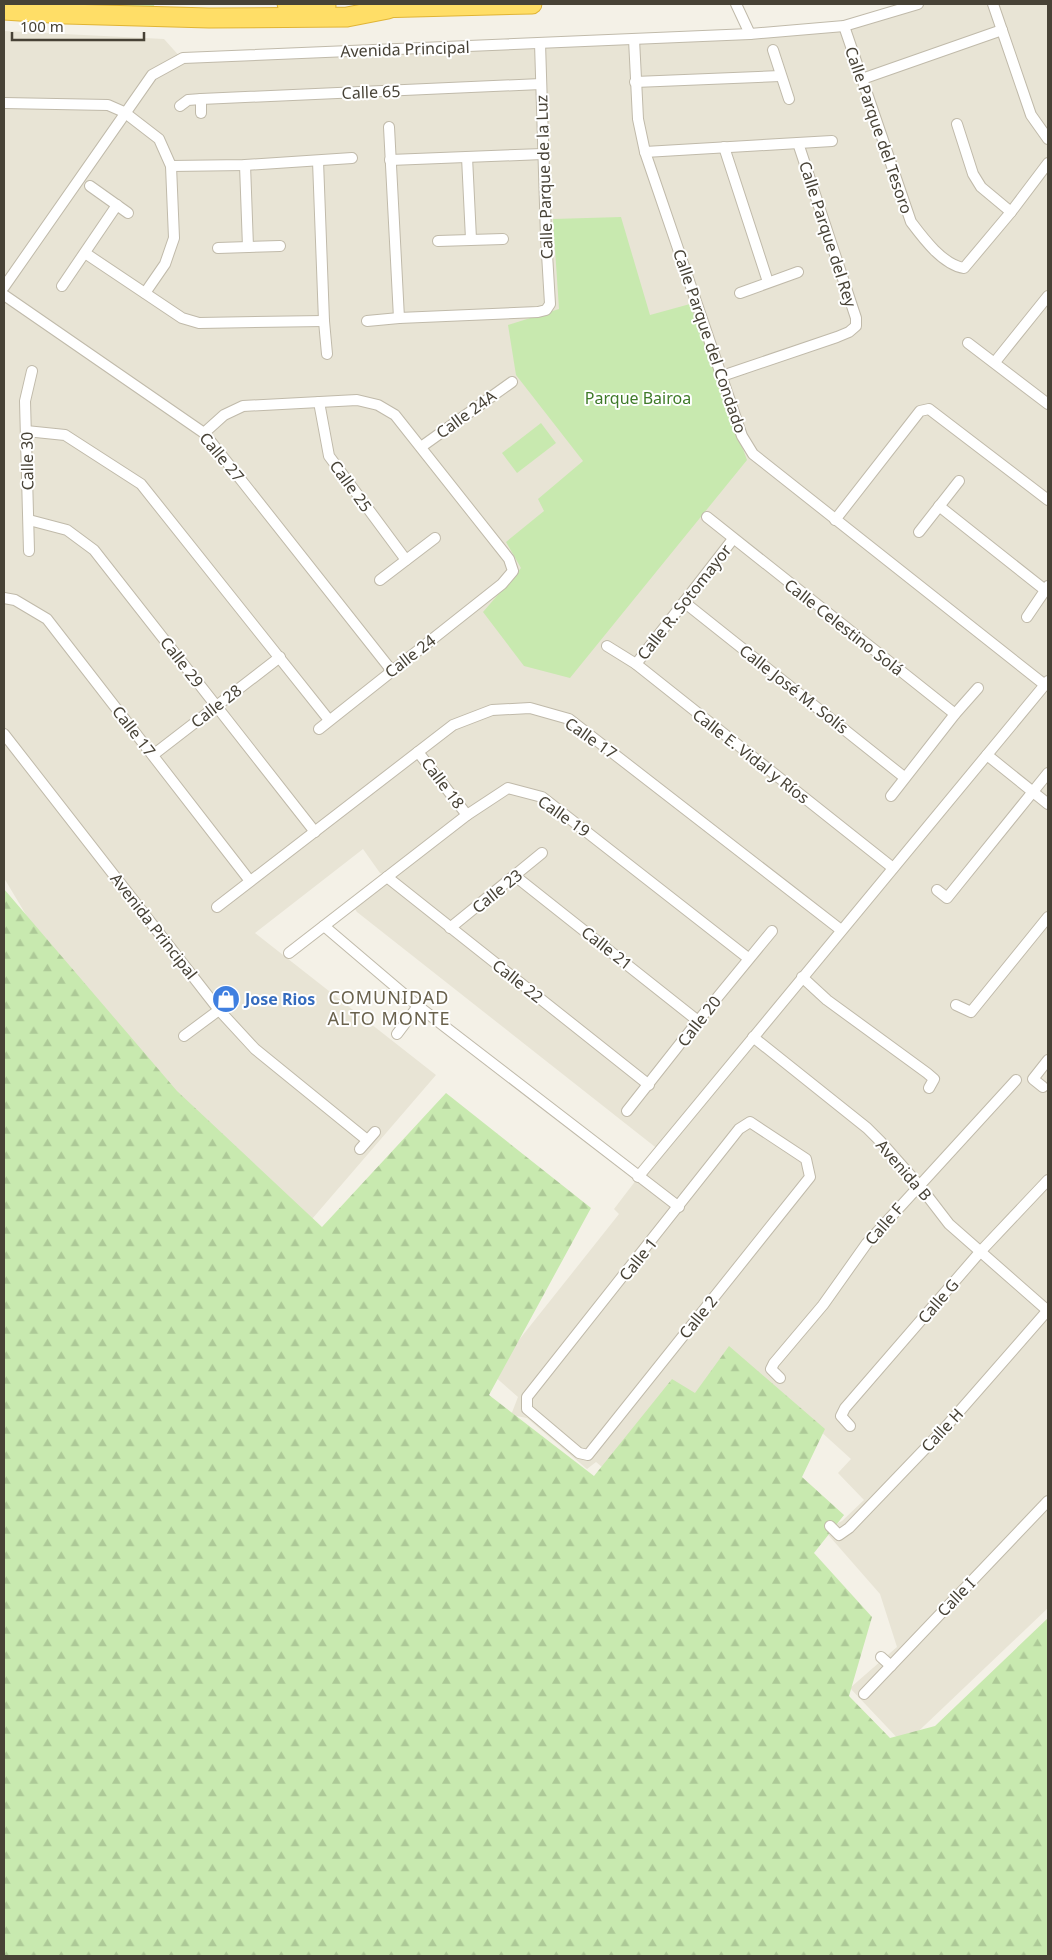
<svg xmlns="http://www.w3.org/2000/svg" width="1052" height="1960" viewBox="0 0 1052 1960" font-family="'Noto Sans',sans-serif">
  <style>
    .residential { fill: #e8e4d5 }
    .grass { fill: url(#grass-dots) }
    .forest { fill: url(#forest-firs) }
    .green { fill: #c8e9af }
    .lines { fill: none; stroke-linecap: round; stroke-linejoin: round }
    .minor-casing { stroke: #c0baaa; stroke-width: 12 }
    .motorway-casing { stroke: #e0b435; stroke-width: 21 }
    .minor { stroke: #fff; stroke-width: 10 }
    .motorway { stroke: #ffde67; stroke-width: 19 }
    .labels { text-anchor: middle; stroke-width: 4; stroke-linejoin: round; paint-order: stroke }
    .street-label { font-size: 16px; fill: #474236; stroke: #fff }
    .park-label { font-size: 16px; fill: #3e7a28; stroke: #fff }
    .shop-label { font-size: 16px; font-weight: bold; fill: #366cbe; stroke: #fff; text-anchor: start }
    .neighbourhood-label { font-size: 18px; letter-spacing: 1px; fill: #6a624d; stroke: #fff }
  </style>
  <defs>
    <pattern id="grass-dots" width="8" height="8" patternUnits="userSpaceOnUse" patternTransform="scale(1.25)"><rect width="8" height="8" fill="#c8e9af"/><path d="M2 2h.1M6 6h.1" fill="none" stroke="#adc997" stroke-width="1.8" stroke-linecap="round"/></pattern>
    <pattern id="forest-firs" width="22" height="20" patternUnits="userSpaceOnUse" patternTransform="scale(1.25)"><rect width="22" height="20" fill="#c8e9af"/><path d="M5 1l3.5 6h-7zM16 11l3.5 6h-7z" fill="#adc997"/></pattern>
  </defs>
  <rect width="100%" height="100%" fill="#f4f1e7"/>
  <polygon class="residential" points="926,4 1048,4 1048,1608 904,1745 850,1688 897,1647 880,1594 824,1530 842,1521 864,1500 838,1473 851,1459 731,1350 642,1500 596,1462 587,1469 527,1418 511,1415 518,1397 492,1374 619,1214 614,1209 659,1150 357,912 353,906 391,877 380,873 363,849 255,933 436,1075 306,1226 110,1055 4,878 4,31 164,39 182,59 843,27"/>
  <polygon class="grass" points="6,4 139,4 154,5 155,12"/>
  <polygon class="forest" points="4,889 177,1091 322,1227 446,1093 591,1208 489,1395 594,1476 672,1379 695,1393 729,1346 825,1429 802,1477 844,1515 814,1553 872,1617 849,1696 890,1738 935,1726 1048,1618 1048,1956 4,1956"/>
  <g class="green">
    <polygon points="621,217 650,315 690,304 747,460 570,678 524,666 483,612 521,568 506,542 544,511 538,499 583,461 516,375 508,325 559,309 553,219"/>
    <polygon points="541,423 556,443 517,473 502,453"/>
  </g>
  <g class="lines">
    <g class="minor-casing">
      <g id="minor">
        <polyline points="736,4 750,34"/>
        <polyline points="993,4 1031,115 1048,139"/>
        <path d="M844 26 911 222C923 238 943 265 964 268L1011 212 1048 163"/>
        <polyline points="634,39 638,119 645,152 742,436 753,454 1045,685"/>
        <polyline points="773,50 789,99"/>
        <polyline points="862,79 1002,30"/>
        <polyline points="635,82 780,76"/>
        <polyline points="201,99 201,113"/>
        <polyline points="4,103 108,105 124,112 159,139 171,166 174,238 165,264 145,293"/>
        <polyline points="180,106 188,100 201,99 541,84"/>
        <polyline points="957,124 973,174 981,187 1011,212"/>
        <polyline points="389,127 399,318"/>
        <polyline points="724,147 768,282"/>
        <polyline points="645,152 832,141"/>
        <polyline points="467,157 471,239"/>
        <polyline points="390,160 543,154"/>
        <polyline points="318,161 324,321 327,354"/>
        <polyline points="245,165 248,247"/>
        <polyline points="171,166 245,165 352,158"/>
        <polyline points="90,186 128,213"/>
        <polyline points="438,241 503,239"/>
        <polyline points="218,248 280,246"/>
        <polyline points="85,253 182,318 199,323 324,321"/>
        <polyline points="62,286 117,205"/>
        <polyline points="4,287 152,75 183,58 750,34 844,26 918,4"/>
        <polyline points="740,293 798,272"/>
        <polyline points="4,295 204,433 392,671"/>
        <polyline points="367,321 399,318 538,312 546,310 550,304 546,237 540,43"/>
        <polyline points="968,343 1048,404"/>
        <polyline points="995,362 1048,296"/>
        <polyline points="722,376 837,337 849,332 856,326 856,318 798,143"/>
        <polyline points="319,402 329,456 406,560"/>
        <polyline points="26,431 65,435 141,484 329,720"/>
        <polyline points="204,433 224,415 243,406 357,400 378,405 395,415 509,559 513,571 502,584 319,729"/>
        <polyline points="421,447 512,382"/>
        <polyline points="939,506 1045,590"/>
        <polyline points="707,517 955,714"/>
        <polyline points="29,520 67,530 94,550 315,832"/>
        <polyline points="835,520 920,411 929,409 1048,500"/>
        <polyline points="919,532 959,481"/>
        <polyline points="29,551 25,401 32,371"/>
        <polyline points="380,580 435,538"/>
        <polyline points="4,598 15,600 47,619 250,881"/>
        <polyline points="684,602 904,777"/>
        <polyline points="1027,617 1048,586"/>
        <polyline points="607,646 636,664 893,868"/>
        <polyline points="636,664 733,539"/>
        <polyline points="4,734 219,1010 255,1049 367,1140"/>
        <polyline points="418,752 467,815"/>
        <polyline points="153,755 280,657"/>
        <polyline points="987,755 1048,804"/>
        <polyline points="891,796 955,714 978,688"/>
        <polyline points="515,876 698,1021"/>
        <polyline points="387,877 649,1085"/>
        <polyline points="937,890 947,898 1048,773"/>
        <polyline points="217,907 453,725 492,710 530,708 569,719 841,930"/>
        <polyline points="324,926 418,1006 679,1207"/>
        <polyline points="450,928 542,853"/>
        <polyline points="289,953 467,815 508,788 542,797 748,958"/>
        <polyline points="802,977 827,1000 927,1073 934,1079 929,1088"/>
        <polyline points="956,1005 971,1012 1048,917"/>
        <polyline points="397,1034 418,1006"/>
        <polyline points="184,1036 219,1010"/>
        <polyline points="753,1037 867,1128 881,1142 919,1185 949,1224 1048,1311"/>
        <polyline points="1043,1087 1033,1079 1048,1060"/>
        <polyline points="627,1111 698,1021 772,931"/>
        <polygon points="750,1122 806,1159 810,1177 588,1455 579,1453 527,1409 527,1397 739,1129"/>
        <polyline points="360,1149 375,1132"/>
        <polyline points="638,1177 1048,681"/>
        <polyline points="780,1378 771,1369 774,1363 823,1305 867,1243 1016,1080"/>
        <polyline points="850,1426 841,1416 845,1408 980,1252 1048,1180"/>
        <polyline points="830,1526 839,1535 849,1528 943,1430 1048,1310"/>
        <polyline points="881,1657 891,1666"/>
        <polyline points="864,1694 1048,1501"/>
      </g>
    </g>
    <g class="motorway-casing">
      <g id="motorway">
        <polyline points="287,4 326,6"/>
        <polyline points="376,8 532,4"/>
        <polyline points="4,10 66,14 209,18 347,17 388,9"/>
      </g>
    </g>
    <use href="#minor" class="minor"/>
    <use href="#motorway" class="motorway"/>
  </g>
  <defs>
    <g id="shop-disc" transform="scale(1.4375)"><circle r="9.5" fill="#3f7fe0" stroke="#fff"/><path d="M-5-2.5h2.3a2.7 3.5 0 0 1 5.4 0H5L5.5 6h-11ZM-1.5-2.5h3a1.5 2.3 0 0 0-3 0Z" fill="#fff"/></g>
  </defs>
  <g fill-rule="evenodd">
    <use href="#shop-disc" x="226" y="999"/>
  </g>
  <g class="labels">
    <g class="street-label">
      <text transform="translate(405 49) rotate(-2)" y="6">Avenida Principal</text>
      <text transform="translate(371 92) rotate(-2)" y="6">Calle 65</text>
      <text transform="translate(879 130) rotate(71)" y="6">Calle Parque del Tesoro</text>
      <text transform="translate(544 177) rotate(-92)" y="6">Calle Parque de la Luz</text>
      <text transform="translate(828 234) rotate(72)" y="6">Calle Parque del Rey</text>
      <text transform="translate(710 341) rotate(71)" y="6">Calle Parque del Condado</text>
      <text transform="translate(466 414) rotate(-36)" y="6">Calle 24A</text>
      <text transform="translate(222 457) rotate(50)" y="6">Calle 27</text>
      <text transform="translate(27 461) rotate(-91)" y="6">Calle 30</text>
      <text transform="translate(351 486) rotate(54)" y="6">Calle 25</text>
      <text transform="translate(684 602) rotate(-52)" y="6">Calle R. Sotomayor</text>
      <text transform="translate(844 627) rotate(38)" y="6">Calle Celestino Solá</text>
      <text transform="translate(410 656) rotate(-38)" y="6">Calle 24</text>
      <text transform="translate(182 662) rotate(52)" y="6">Calle 29</text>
      <text transform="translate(794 689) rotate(38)" y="6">Calle José M. Solís</text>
      <text transform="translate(216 706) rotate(-38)" y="6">Calle 28</text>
      <text transform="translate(134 731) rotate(52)" y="6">Calle 17</text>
      <text transform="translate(591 738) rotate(35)" y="6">Calle 17</text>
      <text transform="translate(751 756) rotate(38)" y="6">Calle E. Vidal y Ríos</text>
      <text transform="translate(443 783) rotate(53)" y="6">Calle 18</text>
      <text transform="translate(564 816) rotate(35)" y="6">Calle 19</text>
      <text transform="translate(497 891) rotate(-39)" y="6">Calle 23</text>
      <text transform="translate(154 926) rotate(52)" y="6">Avenida Principal</text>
      <text transform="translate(607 948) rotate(38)" y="6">Calle 21</text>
      <text transform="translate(518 981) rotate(38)" y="6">Calle 22</text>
      <text transform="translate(699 1021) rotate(-52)" y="6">Calle 20</text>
      <text transform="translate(904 1170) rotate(49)" y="6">Avenida B</text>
      <text transform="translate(884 1224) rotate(-49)" y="6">Calle F</text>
      <text transform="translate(638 1259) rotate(-51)" y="6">Calle 1</text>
      <text transform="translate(938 1301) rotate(-49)" y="6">Calle G</text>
      <text transform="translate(698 1317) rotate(-51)" y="6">Calle 2</text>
      <text transform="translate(942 1430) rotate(-47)" y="6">Calle H</text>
      <text transform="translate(956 1597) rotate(-46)" y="6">Calle I</text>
    </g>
    <g class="park-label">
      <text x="638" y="404">Parque Bairoa</text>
    </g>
    <g class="shop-label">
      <text x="245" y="1005">Jose Rios</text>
    </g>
    <g class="neighbourhood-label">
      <text x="389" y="1004">COMUNIDAD<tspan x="389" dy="21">ALTO MONTE</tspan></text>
    </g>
  </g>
  <rect width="1052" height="1960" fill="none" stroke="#474236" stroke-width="10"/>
  <path d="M12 32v8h132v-8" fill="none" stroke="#474236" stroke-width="2.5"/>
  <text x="20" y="32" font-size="15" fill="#474236" stroke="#ffffff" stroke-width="4" paint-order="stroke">100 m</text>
</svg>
